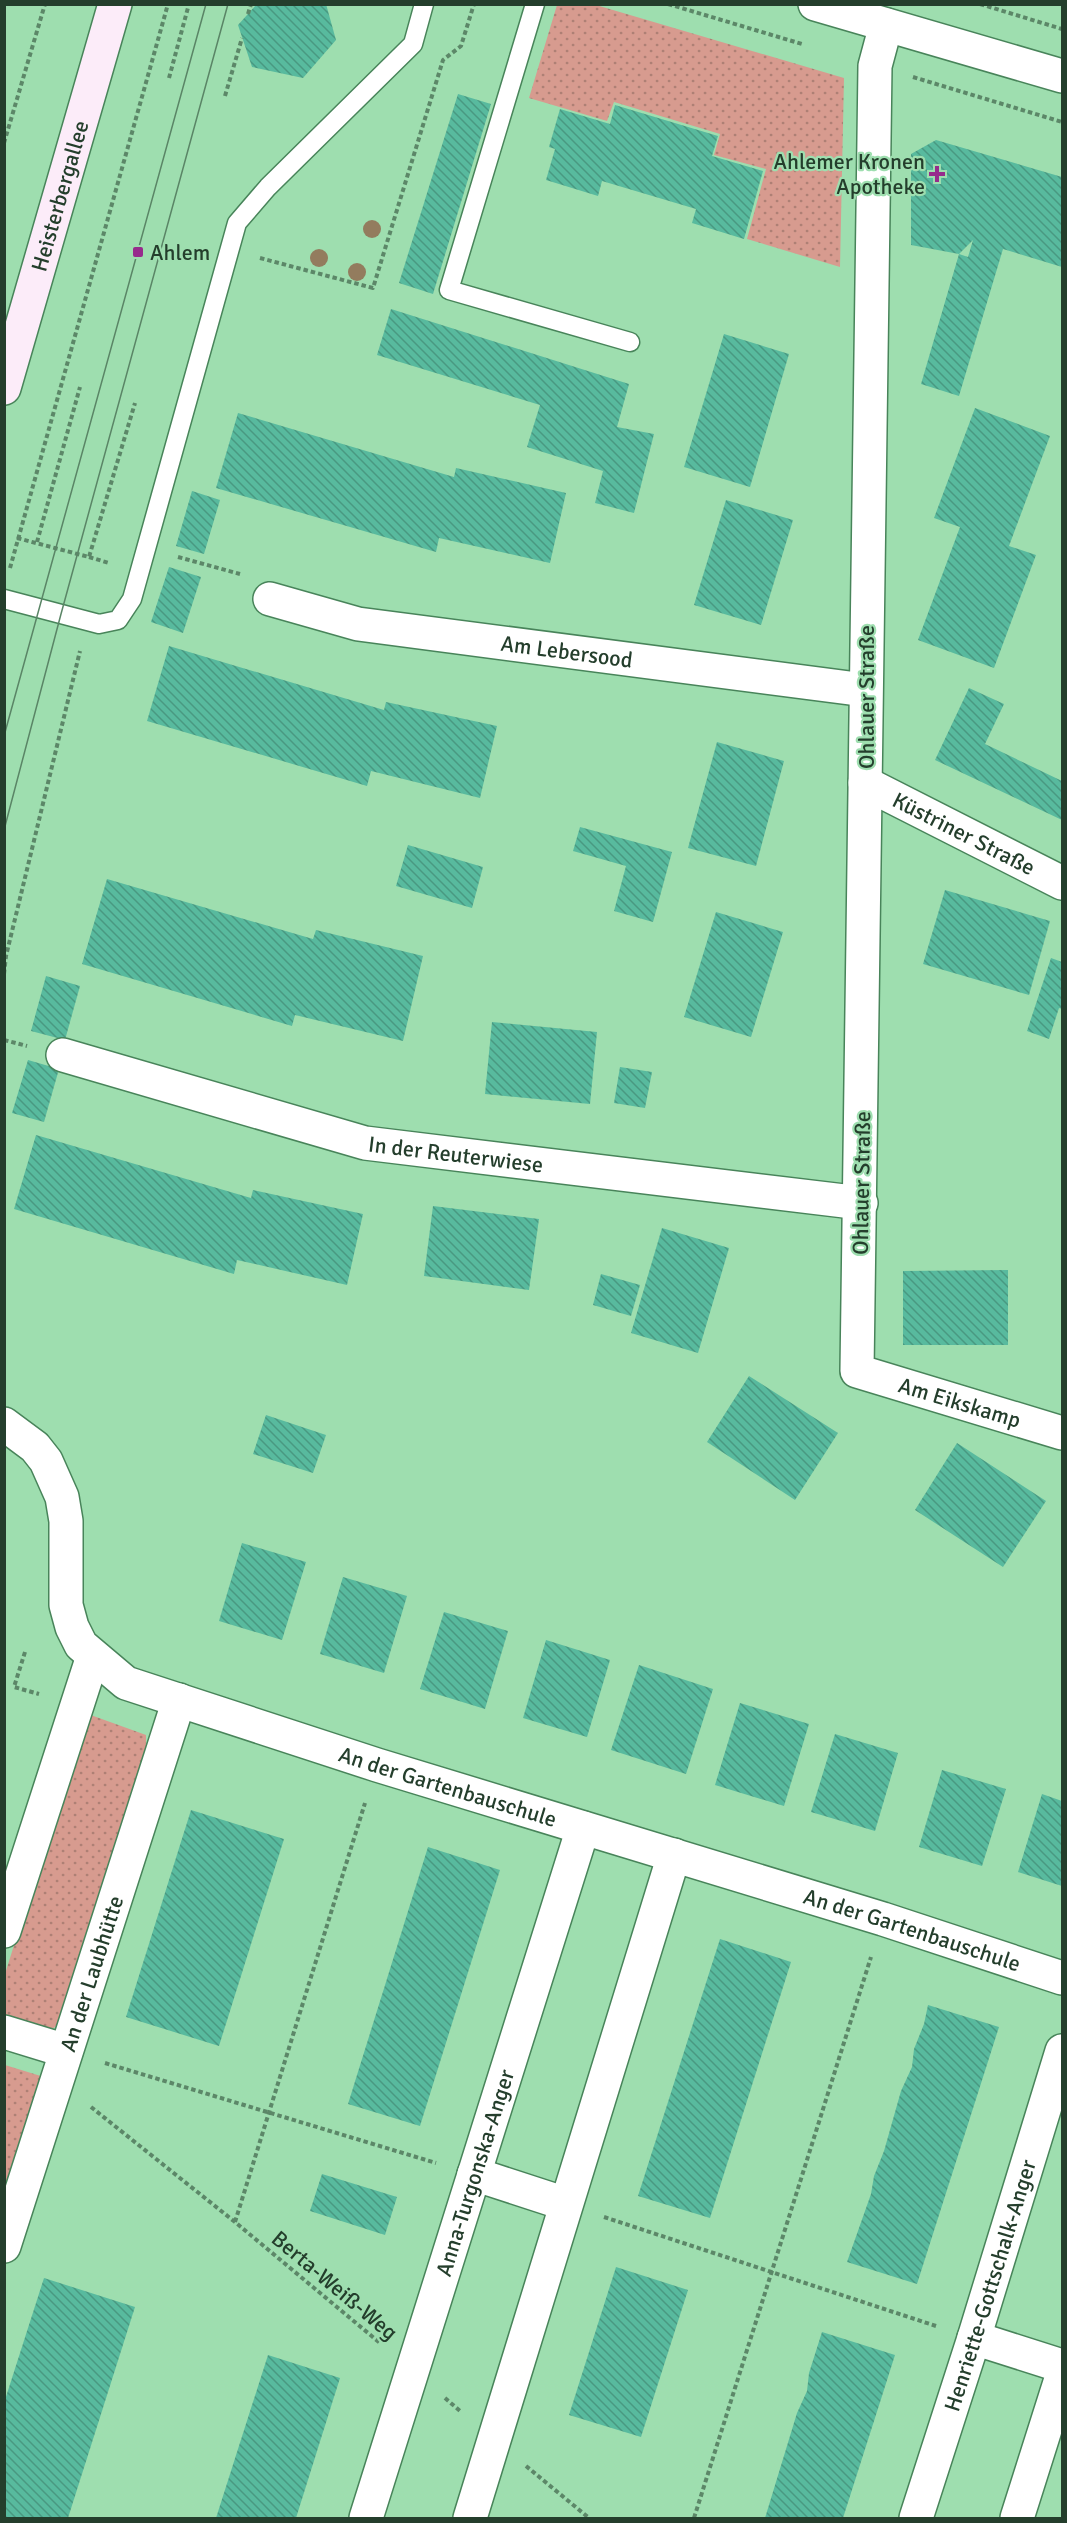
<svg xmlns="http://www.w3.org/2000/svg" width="1067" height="2523" viewBox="0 0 1067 2523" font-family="Signika,sans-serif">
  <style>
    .grass { fill: url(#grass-dots) }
    .building { fill: url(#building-back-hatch); fill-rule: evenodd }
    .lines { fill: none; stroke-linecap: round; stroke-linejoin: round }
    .service-casing { stroke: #48845a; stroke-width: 21 }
    .minor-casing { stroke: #48845a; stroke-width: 36 }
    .tertiary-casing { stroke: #48845a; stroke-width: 36 }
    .secondary-casing { stroke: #48845a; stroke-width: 36 }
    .path { stroke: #5c8768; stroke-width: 4; stroke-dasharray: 4.5 3; stroke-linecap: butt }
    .service { stroke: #fff; stroke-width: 18 }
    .minor { stroke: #fff; stroke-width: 33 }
    .tertiary { stroke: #fff; stroke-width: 33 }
    .secondary { stroke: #fcecf9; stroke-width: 33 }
    .tram { stroke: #5a8566; stroke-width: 1.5 }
    .tree { fill: #937c5e }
    .poi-dot { fill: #972b8c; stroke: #9edeaf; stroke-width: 2 }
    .labels { text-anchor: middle; stroke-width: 4.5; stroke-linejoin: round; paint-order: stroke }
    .poi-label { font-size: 22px; fill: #243e2c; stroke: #9edeaf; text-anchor: end }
    .street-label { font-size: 22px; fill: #243e2c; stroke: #9edeaf }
  </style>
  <defs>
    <pattern id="grass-dots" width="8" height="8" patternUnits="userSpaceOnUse" patternTransform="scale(1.5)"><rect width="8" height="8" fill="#d79b8f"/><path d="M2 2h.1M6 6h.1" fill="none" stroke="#ae8075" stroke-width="1.8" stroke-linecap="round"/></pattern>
    <pattern id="building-back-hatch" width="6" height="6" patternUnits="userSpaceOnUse" patternTransform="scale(1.5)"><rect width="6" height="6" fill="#58ba9e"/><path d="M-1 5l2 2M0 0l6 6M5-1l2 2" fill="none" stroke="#499981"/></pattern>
  </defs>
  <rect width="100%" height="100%" fill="#9edeaf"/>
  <g class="grass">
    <polygon points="557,5 596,5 844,78 840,267 747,239 766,169 714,155 720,134 614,102 607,121 529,98"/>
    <polygon points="88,1714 146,1735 146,1748 60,2024 50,2030 5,2017 5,1974 85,1719"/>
    <polygon points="5,2065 44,2077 5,2202"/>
  </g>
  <g class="building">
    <polygon points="257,4 326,4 336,40 303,78 252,67 238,25"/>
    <polygon points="458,94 491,104 433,294 399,283"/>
    <polygon points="615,105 718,136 712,156 763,171 744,239 692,223 696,209 602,181 598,196 546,180 555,149 549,147 560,109 610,124"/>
    <path d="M936 140 1062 177V267L1003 249 959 396 921 384 959 254 911 245V154ZM973 240 968 257 959 254Z"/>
    <polygon points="391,309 629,384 617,427 654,434 634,513 595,503 603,471 527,447 540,405 377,355"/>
    <polygon points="724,334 789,354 750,487 684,467"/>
    <polygon points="975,408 1050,436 1009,546 1036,555 994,668 918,640 960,527 934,518"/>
    <polygon points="238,413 454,477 456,468 566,493 550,563 439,538 436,552 216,488"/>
    <polygon points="192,491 220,500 204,554 176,546"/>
    <polygon points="726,500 793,520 761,625 694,605"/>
    <polygon points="169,567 201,577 183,633 151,622"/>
    <polygon points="169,646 384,710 386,702 497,726 480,798 371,771 367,786 147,721"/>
    <polygon points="969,688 1004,704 985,744 1062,781 1062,820 935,760"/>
    <polygon points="717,742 784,761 756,866 688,848"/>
    <polygon points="580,827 672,852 653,922 614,911 626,866 573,851"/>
    <polygon points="408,845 483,867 472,908 396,886"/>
    <polygon points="107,879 313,939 316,930 423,956 403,1041 295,1015 292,1026 82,964"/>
    <polygon points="945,890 1050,921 1029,995 923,964"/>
    <polygon points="716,912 783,932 751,1037 684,1017"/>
    <polygon points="1051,958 1062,962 1062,1009 1059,1008 1049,1039 1027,1031"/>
    <polygon points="46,976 80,986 65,1040 31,1031"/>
    <polygon points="492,1022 597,1032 590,1104 485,1094"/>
    <polygon points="28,1060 59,1069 44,1122 12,1113"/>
    <polygon points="620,1067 652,1072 645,1108 614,1103"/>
    <polygon points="36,1135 251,1198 253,1190 363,1214 347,1285 237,1260 234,1274 14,1209"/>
    <polygon points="433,1206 539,1219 529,1290 424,1276"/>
    <polygon points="662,1228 729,1248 698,1353 631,1333"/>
    <polygon points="1008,1270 1008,1345 903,1345 903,1271"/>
    <polygon points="601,1274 640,1285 631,1316 593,1305"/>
    <polygon points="749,1376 838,1433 795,1500 707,1442"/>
    <polygon points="266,1415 326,1435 313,1473 253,1454"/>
    <polygon points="957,1443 1046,1501 1003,1567 915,1510"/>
    <polygon points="242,1543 306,1562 282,1640 219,1621"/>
    <polygon points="343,1577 407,1596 384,1673 320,1654"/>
    <polygon points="444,1612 508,1631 485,1709 420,1689"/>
    <polygon points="546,1640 610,1660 587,1737 523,1718"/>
    <polygon points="639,1665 713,1689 686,1774 611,1750"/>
    <polygon points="740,1703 809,1724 784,1806 715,1785"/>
    <polygon points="835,1734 898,1753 875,1831 811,1812"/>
    <polygon points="942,1770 1006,1789 982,1866 919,1847"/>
    <polygon points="1042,1794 1062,1801 1062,1886 1018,1872"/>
    <polygon points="191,1810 284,1839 219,2046 126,2017"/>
    <polygon points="428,1847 500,1870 420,2126 348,2104"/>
    <polygon points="720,1939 791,1962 710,2218 638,2196"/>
    <polygon points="928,2005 999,2027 917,2284 847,2262 871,2194 874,2176 884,2151 901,2091 912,2067 914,2049 924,2024"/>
    <polygon points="322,2174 397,2197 385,2235 310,2211"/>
    <polygon points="616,2267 688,2290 641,2437 569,2415"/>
    <polygon points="44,2278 135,2307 68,2518 4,2518 4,2403"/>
    <polygon points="822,2332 895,2355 882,2396 843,2518 765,2518 797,2413 807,2391 809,2373"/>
    <polygon points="268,2355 340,2378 296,2518 216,2518"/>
  </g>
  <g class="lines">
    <g class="service-casing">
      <g id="service">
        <polyline points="535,4 449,290 630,342"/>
        <polyline points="4,599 99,624 118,620 132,599 237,223 268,187 413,44 424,4"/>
      </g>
    </g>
    <g class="minor-casing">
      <g id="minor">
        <path id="s1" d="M886 25 875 66 857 1371 1062 1433"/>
        <path id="s2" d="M270 599 358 624 865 690"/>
        <path id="s3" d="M865 783 1062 883"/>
        <path id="s4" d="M63 1055 365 1143 861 1203"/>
        <path id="s5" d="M4 1424 35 1447 46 1461 62 1497 66 1521V1605L72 1627 81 1645 126 1683 377 1765 883 1919 1062 1978"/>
        <polyline points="4,1931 93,1656"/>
        <polyline points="4,2032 66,2051"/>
        <polyline points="474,2174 566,2204"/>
        <path id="s6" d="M4 2246 179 1700"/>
        <polyline points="974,2338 1062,2366"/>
        <path id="s7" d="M366 2518 583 1828"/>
        <polyline points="470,2518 674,1855"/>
        <path id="s8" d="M916 2518 974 2338 1062 2051"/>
        <polyline points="1017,2518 1062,2376"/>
      </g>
    </g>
    <g class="tertiary-casing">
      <polyline id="tertiary" points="815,4 1062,76"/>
    </g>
    <g class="secondary-casing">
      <g id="secondary">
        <path id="s9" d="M4 388 115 4"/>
      </g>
    </g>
    <g class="path">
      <polyline points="668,4 802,44"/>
      <polyline points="980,4 1062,29"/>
      <polyline points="248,14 251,4"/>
      <polyline points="913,77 1062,122"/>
      <polyline points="169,78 189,4"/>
      <polyline points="225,96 242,38"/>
      <polyline points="4,143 45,4"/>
      <polyline points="260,258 373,288 443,60 461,46 474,4"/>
      <polyline points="17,538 89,557 135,403"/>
      <polyline points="37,542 80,387"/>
      <polyline points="89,557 109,563"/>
      <polyline points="178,557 240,574"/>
      <polyline points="10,568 168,4"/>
      <polyline points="4,974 6,956 80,651"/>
      <polyline points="4,1040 27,1046"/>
      <polyline points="25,1652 14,1687 39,1694"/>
      <polyline points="105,2063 436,2163"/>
      <polyline points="91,2107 235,2222 380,2343"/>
      <polyline points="604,2217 936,2326"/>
      <polyline points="235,2222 365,1803"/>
      <polyline points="445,2398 460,2411"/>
      <polyline points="526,2466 589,2518"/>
      <polyline points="694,2518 871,1957"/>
    </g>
    <use href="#service" class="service"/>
    <use href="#minor" class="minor"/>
    <use href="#tertiary" class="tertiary"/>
    <use href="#secondary" class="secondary"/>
    <g class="tram">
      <polyline points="4,736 206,4"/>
      <polyline points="4,830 61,614 228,4"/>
    </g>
  </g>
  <g class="tree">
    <circle cx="372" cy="229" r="9"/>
    <circle cx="319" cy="258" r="9"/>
    <circle cx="357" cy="272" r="9"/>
  </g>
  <g class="poi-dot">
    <path d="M934 165h6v6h6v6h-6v6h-6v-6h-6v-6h6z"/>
    <rect x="132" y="246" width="12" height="12" rx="3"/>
  </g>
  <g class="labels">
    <g class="poi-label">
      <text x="925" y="169">Ahlemer Kronen<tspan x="925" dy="25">Apotheke</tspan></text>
      <text x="150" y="260" text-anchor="start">Ahlem</text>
    </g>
    <g class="street-label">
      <text dy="8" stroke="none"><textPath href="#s9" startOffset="200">Heisterbergallee</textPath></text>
      <text dy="8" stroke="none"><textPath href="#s2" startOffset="302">Am Lebersood</textPath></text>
      <text transform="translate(866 697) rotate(-90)" y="8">Ohlauer Straße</text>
      <text dy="8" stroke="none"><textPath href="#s3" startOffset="111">Küstriner Straße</textPath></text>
      <text dy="8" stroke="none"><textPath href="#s4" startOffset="406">In der Reuterwiese</textPath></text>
      <text transform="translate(861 1183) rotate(-89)" y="8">Ohlauer Straße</text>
      <text dy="8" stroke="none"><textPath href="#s1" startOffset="1455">Am Eikskamp</textPath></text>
      <text dy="8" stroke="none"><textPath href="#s5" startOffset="644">An der Gartenbauschule</textPath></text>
      <text dy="8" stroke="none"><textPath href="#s5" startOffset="1130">An der Gartenbauschule</textPath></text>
      <text dy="8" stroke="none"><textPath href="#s6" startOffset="286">An der Laubhütte</textPath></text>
      <text dy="8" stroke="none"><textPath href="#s7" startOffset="362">Anna-Turgonska-Anger</textPath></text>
      <text transform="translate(335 2285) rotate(40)" y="8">Berta-Weiß-Weg</text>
      <text dy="8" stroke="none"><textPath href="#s8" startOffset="244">Henriette-Gottschalk-Anger</textPath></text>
    </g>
  </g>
  <rect width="1067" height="2523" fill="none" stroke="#243e2c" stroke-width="12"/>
</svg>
